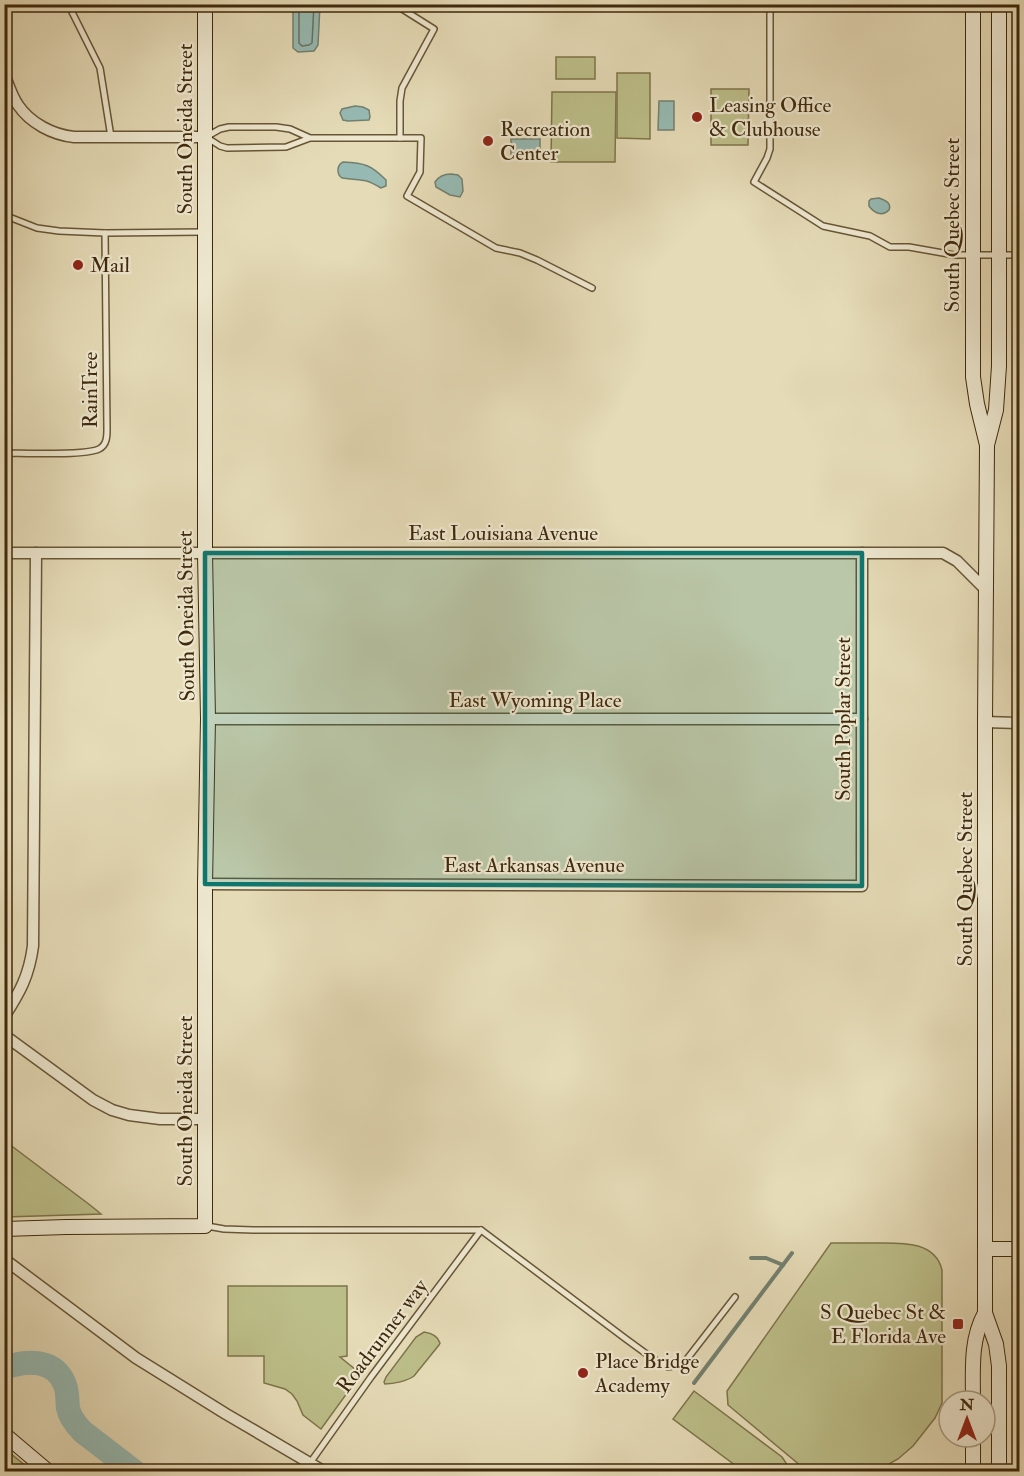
<svg xmlns="http://www.w3.org/2000/svg" width="1024" height="1476" viewBox="0 0 1024 1476" font-family="'IM FELL Double Pica',serif">
  <style>
    .green { fill: #bcbe89; stroke: #7e744a; stroke-width: 1.5 }
    .water { fill: #96bab3; stroke: #738070; stroke-width: 1.5 }
    .lines { fill: none; stroke-linecap: round; stroke-linejoin: round }
    .shore { stroke: #6a7260; stroke-width: 1.5 }
    .stream { stroke: #738070; stroke-width: 4 }
    .river { stroke: #96bab3; stroke-width: 24 }
    .lane-casing { stroke: #685637; stroke-width: 8 }
    .street-casing { stroke: #685637; stroke-width: 13 }
    .secondary-casing { stroke: #3f290c; stroke-width: 16 }
    .lane { stroke: #eee8d0; stroke-width: 5 }
    .street { stroke: #eee8d0; stroke-width: 10 }
    .secondary { stroke: #eee8d0; stroke-width: 14 }
    .marked { fill: #0f766e; fill-opacity: 0.2; stroke: #0f766e; stroke-width: 4.5; stroke-linejoin: round }
    .poi-dot { fill: #8f2418; stroke: #eee8d0; stroke-width: 2 }
    .labels { text-anchor: middle; stroke-width: 4.5; stroke-linejoin: round; paint-order: stroke }
    .poi-label { font-size: 21px; fill: #3f290c; stroke: #eee8d0; text-anchor: start }
    .street-label { font-size: 21px; fill: #3f290c; stroke: #eee8d0 }
  </style>
  <rect width="100%" height="100%" fill="#e5dbb7"/>
  <filter id="stains"><feTurbulence type="fractalNoise" baseFrequency=".00333" numOctaves="4"/><feColorMatrix values="0 0 0 0 .2 0 0 0 0 .09 0 0 0 0 .02 0 0 0 .5 -.17"/></filter>
  <radialGradient id="worn" r=".72"><stop offset=".6" stop-color="#630" stop-opacity="0"/><stop offset="1" stop-color="#630" stop-opacity=".3"/></radialGradient>
  <g class="green">
    <rect x="556" y="57" width="39" height="22"/>
    <polygon points="617,73 650,73 650,139 617,138"/>
    <polygon points="711,89 749,89 748,145 711,145"/>
    <polygon points="552,92 616,92 615,162 551,162"/>
    <polygon points="5,1141 90,1205 101,1214 5,1217"/>
    <path d="M831 1243C845 1243 860 1243 874 1243 899 1243 935 1240 942 1270V1403L935 1418 913 1446 898 1459 880 1469 873 1472 807 1471 728 1405 727 1391Z"/>
    <polygon points="228,1286 347,1286 347,1356 340,1357 361,1374 321,1429 303,1415 297,1401 292,1394 285,1389 264,1383 264,1356 228,1356"/>
    <path d="M424 1332C431 1333 438 1336 440 1343L439 1345 414 1376C407 1381 394 1384 385 1384L384 1382 386 1377 416 1337Z"/>
    <polygon points="694,1391 782,1457 786,1463 787,1471 743,1471 673,1419"/>
    <polygon points="4,1449 5,1449 32,1471 5,1471"/>
  </g>
  <g class="water">
    <polygon points="293,5 320,5 318,45 314,51 298,52 293,48"/>
    <polygon points="659,101 674,101 674,130 658,130"/>
    <polygon points="355,106 363,107 369,110 370,117 369,120 348,121 343,120 340,113 342,109"/>
    <rect x="511" y="139" width="29" height="15"/>
    <path d="M343 162C365 163 371 165 386 180V186L381 188C363 177 361 181 342 178 336 174 337 165 343 162Z"/>
    <path d="M451 174 458 175 462 179 463 191 460 197 450 195 436 187 435 182C439 176 444 174 451 174Z"/>
    <path d="M879 198C885 200 892 203 889 210 882 217 874 213 869 206V201L871 199Z"/>
  </g>
  <g class="lines">
    <polyline class="shore" points="299,4 299,43 302,46 309,45 312,43 314,4"/>
    <g class="stream">
      <polyline points="751,1258 766,1258 783,1265"/>
      <polyline points="694,1383 792,1253"/>
    </g>
    <path class="river" d="M4 1368C26 1360 55 1358 65 1385 68 1392 67 1401 68 1408 70 1418 76 1425 83 1432L135 1472"/>
    <g class="lane-casing">
      <g id="lane">
        <polyline points="68,4 100,68 111,137"/>
        <polyline points="770,4 770,149 767,158 754,182 823,226 870,236 890,247 909,247 954,255 1020,255"/>
        <polyline points="310,138 286,147 227,148 220,146 206,137 220,129 229,127 276,127 290,129 310,138 421,138 420,172 407,196 496,248 520,253 537,260 592,288"/>
        <polyline points="400,138 400,101 402,88 434,29 399,7 400,4"/>
        <polyline points="4,215 37,228 59,231 105,233 204,232"/>
        <path d="M4 453C23 453 85 456 99 449 107 445 107 436 107 429L105 233"/>
        <polyline points="207,1226 224,1229 253,1230 481,1230 626,1339 652,1358 668,1367 681,1364 687,1359 735,1297"/>
        <polyline points="310,1463 371,1377 481,1230"/>
      </g>
    </g>
    <g class="street-casing">
      <g id="street">
        <path d="M4 75C9 85 12 97 18 105 30 123 53 135 74 137H206"/>
        <polyline points="4,553 943,553 957,561 987,591"/>
        <polyline points="208,719 862,719"/>
        <polyline points="985,722 1020,723"/>
        <polyline points="205,884 862,886 862,553"/>
        <path d="M4 1017C20 992 29 976 33 946L36 553"/>
        <polyline points="4,1035 93,1100 112,1110 129,1115 160,1119 206,1119"/>
        <polyline points="4,1259 136,1358 226,1414 325,1472"/>
      </g>
    </g>
    <g class="secondary-casing">
      <g id="secondary">
        <polyline points="973,4 973,377 977,404 987,445"/>
        <polyline points="999,4 999,366 996,410 987,445 985,722 985,1313 996,1344 999,1366 999,1472"/>
        <polyline points="4,1229 66,1227 205,1226 205,884 208,719 205,553 205,4"/>
        <polyline points="986,1249 1020,1249"/>
        <path d="M973 1401C973 1371 970 1340 985 1313"/>
        <polyline points="4,1434 49,1472"/>
        <polyline points="973,1472 973,1437"/>
      </g>
    </g>
    <use href="#lane" class="lane"/>
    <use href="#street" class="street"/>
    <use href="#secondary" class="secondary"/>
  </g>
  <path class="marked" d="M205 553H862V886L205 884Z"/>
  <g class="poi-dot">
    <circle cx="697" cy="117" r="6"/>
    <circle cx="488" cy="141" r="6"/>
    <circle cx="78" cy="265" r="6"/>
    <rect x="952" y="1318" width="12" height="12" rx="3"/>
    <circle cx="583" cy="1373" r="6"/>
  </g>
  <g class="labels">
    <g class="poi-label">
      <text x="709" y="112">Leasing Office<tspan x="709" dy="24">&amp; Clubhouse</tspan></text>
      <text x="500" y="136">Recreation<tspan x="500" dy="24">Center</tspan></text>
      <text x="90" y="272">Mail</text>
      <text x="946" y="1319" text-anchor="end">S Quebec St &amp;<tspan x="946" dy="24">E Florida Ave</tspan></text>
      <text x="595" y="1368">Place Bridge<tspan x="595" dy="24">Academy</tspan></text>
    </g>
    <g class="street-label">
      <text transform="translate(185 129) rotate(-90)" y="7">South Oneida Street</text>
      <text transform="translate(952 225) rotate(-90)" y="7">South Quebec Street</text>
      <text transform="translate(90 390) rotate(-90)" y="7">RainTree</text>
      <text x="503" y="540">East Louisiana Avenue</text>
      <text transform="translate(186 616) rotate(-91)" y="7">South Oneida Street</text>
      <text x="535" y="707">East Wyoming Place</text>
      <text transform="translate(843 719) rotate(-90)" y="7">South Poplar Street</text>
      <text x="534" y="872">East Arkansas Avenue</text>
      <text transform="translate(965 879) rotate(-90)" y="7">South Quebec Street</text>
      <text transform="translate(185 1101) rotate(-90)" y="7">South Oneida Street</text>
      <text transform="translate(382 1336) rotate(-53)" y="7">Roadrunner way</text>
    </g>
  </g>
  <rect width="1024" height="1476" fill="none" stroke="#e5dbb7" stroke-width="24"/>
  <rect x="6" y="6" width="1012" height="1464" fill="none" stroke="#3f290c" stroke-width="3"/>
  <rect x="12" y="12" width="1000" height="1452" fill="none" stroke="#3f290c" stroke-width="1.5"/>
  <g transform="translate(967 1419)"><circle r="28" fill="#eee8d0" stroke="#a89c82" stroke-width="1.5"/>
  <path d="M0-4.5L10 22L0 15L-10 22Z" fill="#8f2418"/>
  <text y="-9" font-size="16" font-weight="bold" text-anchor="middle" fill="#3f290c">N</text>
  </g>
  <rect width="100%" height="100%" filter="url(#stains)"/>
  <rect width="100%" height="100%" fill="url(#worn)"/>
</svg>
